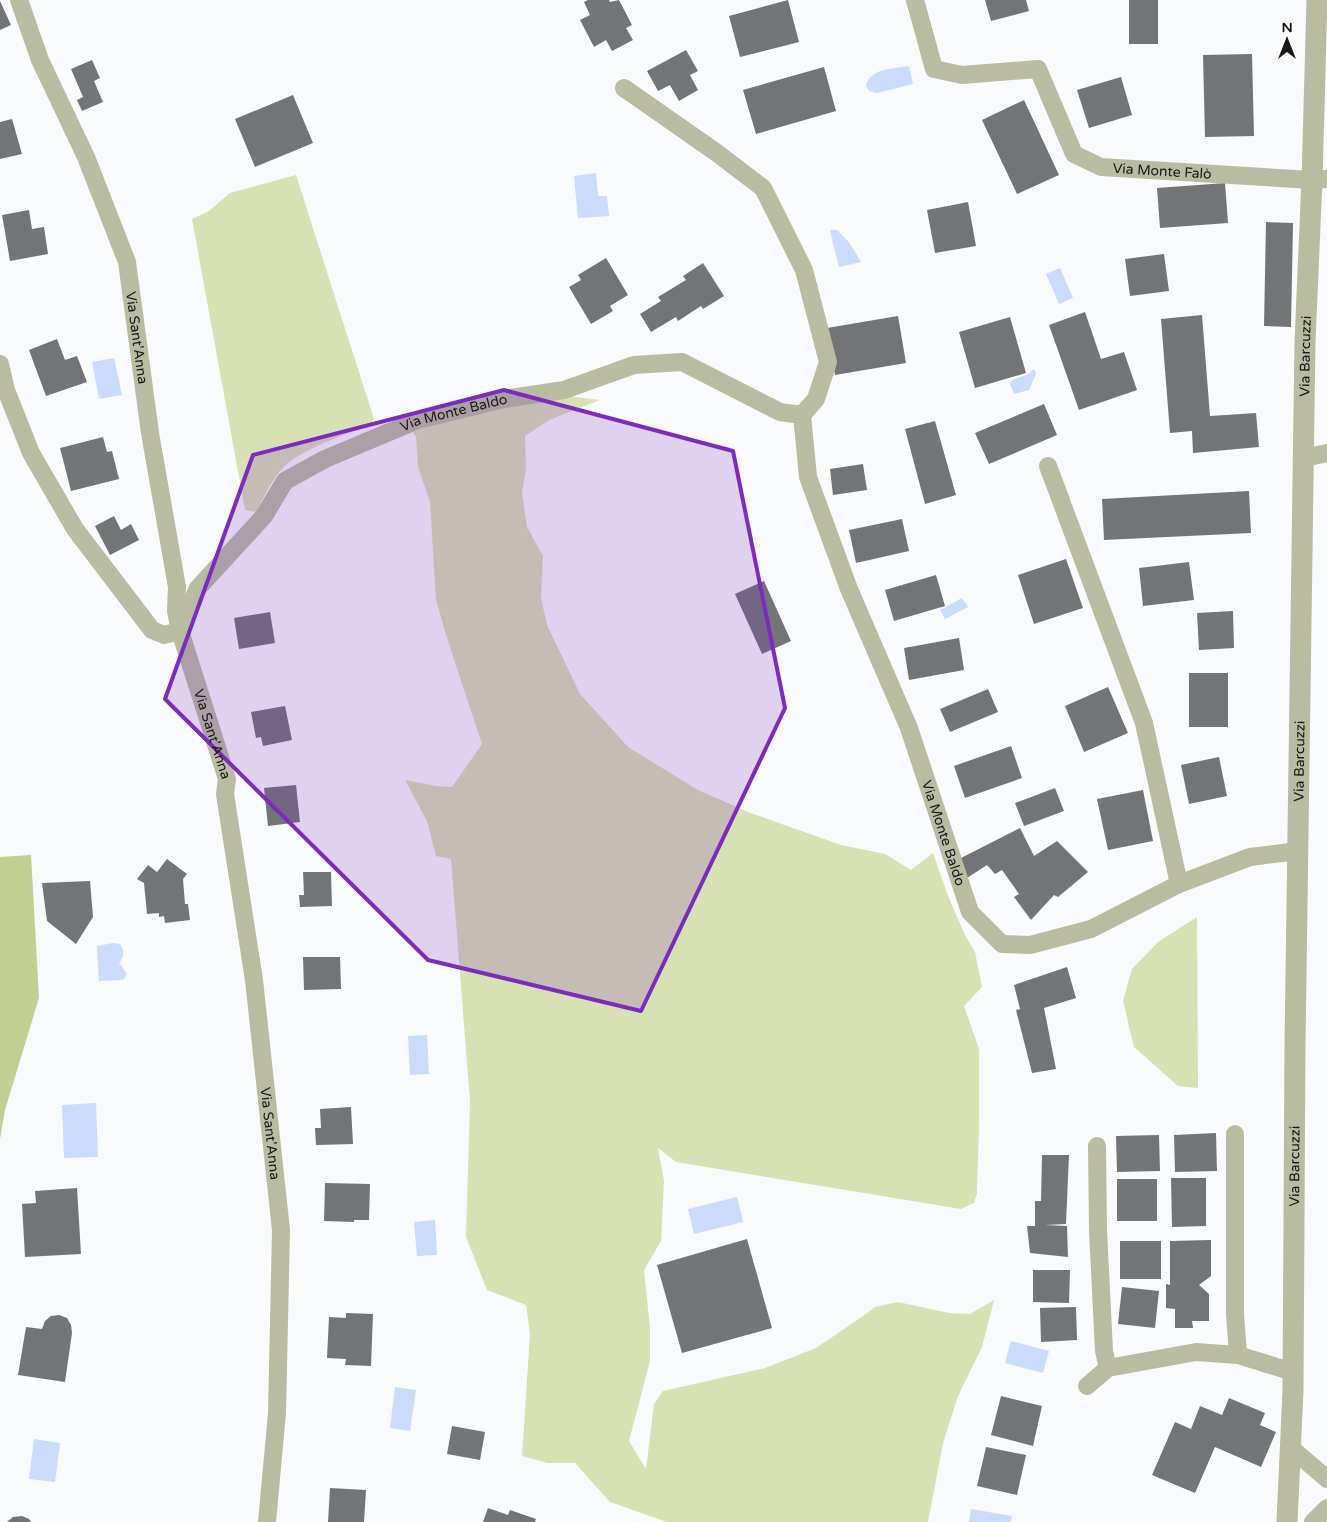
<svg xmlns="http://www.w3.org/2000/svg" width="1327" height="1522" viewBox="0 0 1327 1522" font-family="'Varela Round',sans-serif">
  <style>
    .green { fill: #d7e1b3 }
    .forest { fill: #c2ce92 }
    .water { fill: #cadbfb }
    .building { fill: #737476 }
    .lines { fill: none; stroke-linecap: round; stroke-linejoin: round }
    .minor { stroke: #b9bca1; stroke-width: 18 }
    .tertiary { stroke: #b9bca1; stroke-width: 21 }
    .marked { fill: #7b2cbf; fill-opacity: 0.2; stroke: #7b2cbf; stroke-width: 4; stroke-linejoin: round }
    .labels { text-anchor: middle; stroke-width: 4; stroke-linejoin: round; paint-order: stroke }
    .street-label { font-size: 14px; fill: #171718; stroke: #fff }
  </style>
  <rect width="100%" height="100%" fill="#f9fafc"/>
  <g class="green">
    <path d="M296 175 374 419 368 427C345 433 305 449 287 464 273 476 265 495 256 512L245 510 192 219 209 211 230 193Z"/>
    <polygon points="565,394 575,397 600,400 549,420 525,436 526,468 522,493 527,527 543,556 541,598 547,625 580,694 628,747 698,790 748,812 841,845 885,854 911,870 933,853 948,896 965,935 975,952 982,987 964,1006 979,1049 979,1126 977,1193 974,1203 961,1209 676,1162 658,1148 664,1181 661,1241 644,1270 650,1328 650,1361 629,1441 646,1469 654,1404 663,1391 765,1368 816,1348 866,1314 875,1307 898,1302 949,1313 970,1314 994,1300 982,1347 958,1396 943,1443 928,1522 667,1522 610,1502 575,1463 548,1463 522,1456 530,1334 526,1305 487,1290 466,1237 470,1101 451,859 436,856 427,821 405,780 436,786 452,787 482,744 447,638 436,600 430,502 418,467 416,437 413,432 449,417"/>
    <polygon points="1197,917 1198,1088 1178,1086 1134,1047 1123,1001 1132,969 1158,942"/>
  </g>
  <polygon class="forest" points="31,855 39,998 5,1110 0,1139 0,857"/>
  <g class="water">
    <path d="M909 66 913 84 877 93 869 91 866 86C870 68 893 69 909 66Z"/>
    <polygon points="596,173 598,196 607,196 609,216 578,218 574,176"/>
    <polygon points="830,230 837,230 849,242 861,262 839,267"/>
    <polygon points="1060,268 1073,298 1059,304 1046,274"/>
    <polygon points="114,358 122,395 99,399 92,362"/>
    <polygon points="1032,370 1035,370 1036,374 1029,390 1014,394 1010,384 1012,380 1029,374"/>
    <polygon points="962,598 968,607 945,619 940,610"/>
    <path d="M113 943 120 944C125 951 124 957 119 963L127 974 123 980 99 981 97 946Z"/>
    <polygon points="427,1035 429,1074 410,1075 408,1036"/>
    <polygon points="96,1103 98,1157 64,1158 62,1105"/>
    <polygon points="737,1197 743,1222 694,1234 688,1209"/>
    <polygon points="435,1220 437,1255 417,1256 414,1222"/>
    <polygon points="1011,1341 1049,1351 1043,1373 1005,1363"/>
    <polygon points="395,1387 416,1390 410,1431 390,1428"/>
    <polygon points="34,1439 60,1443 55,1482 29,1479"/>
    <polygon points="971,1509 1012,1516 1011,1522 969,1522"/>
  </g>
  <g class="building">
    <polygon points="588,0 609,0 610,2 619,0 632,25 626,28 633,40 612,51 606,40 594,47 580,20 590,15 584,2"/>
    <polygon points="788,0 799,42 740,57 729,16"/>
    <polygon points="985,0 1026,0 1029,11 991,21"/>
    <rect x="1129" y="0" width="29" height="44"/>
    <polygon points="0,1 11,25 0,30"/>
    <polygon points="686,50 698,71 690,75 698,90 679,101 670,85 658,91 647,71"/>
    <polygon points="1252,54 1254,136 1205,137 1203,55"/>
    <polygon points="92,60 100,78 94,81 103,102 82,111 77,100 83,97 71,69"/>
    <polygon points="824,67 836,111 756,134 743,90"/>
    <polygon points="1121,77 1132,115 1089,128 1077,90"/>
    <polygon points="293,95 313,143 255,167 235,119"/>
    <polygon points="1024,100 1059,175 1017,194 982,120"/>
    <polygon points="12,119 22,154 0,159 0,122"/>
    <polygon points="1225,183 1228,223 1160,228 1157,188"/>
    <polygon points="968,202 976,246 935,253 927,210"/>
    <polygon points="29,210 32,229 44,227 48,254 10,261 2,215"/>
    <polygon points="1266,222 1293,223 1291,327 1264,326"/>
    <polygon points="1164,254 1169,291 1130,296 1125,259"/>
    <polygon points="606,258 628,295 610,306 613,311 591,324 569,287 581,280 578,275"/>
    <polygon points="703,263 724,296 703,309 701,306 678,321 676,317 651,332 640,314 661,301 658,297 686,280 683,276"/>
    <polygon points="1085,312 1101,359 1124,352 1137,390 1079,410 1049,325"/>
    <polygon points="1202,315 1210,416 1256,413 1259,447 1193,453 1192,431 1170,433 1161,319"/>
    <polygon points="898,316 906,363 835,375 827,328"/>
    <polygon points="1010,317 1026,373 975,388 959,332"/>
    <polygon points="57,339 65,360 77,356 87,382 46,396 29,350"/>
    <polygon points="1044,404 1057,435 989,464 975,433"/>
    <polygon points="935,421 956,495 925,504 905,429"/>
    <polygon points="103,437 107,452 112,451 119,479 71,491 60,448"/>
    <polygon points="863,464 867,490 833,495 830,469"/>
    <polygon points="1249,491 1251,533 1104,540 1102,499"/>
    <polygon points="114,516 121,530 131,524 139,540 110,555 95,526"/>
    <polygon points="902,519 909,551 856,563 849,530"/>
    <polygon points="1066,559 1083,608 1034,624 1018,575"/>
    <polygon points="1189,562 1194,600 1143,606 1139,568"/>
    <polygon points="936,575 945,606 894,621 885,590"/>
    <polygon points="764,581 791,641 762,654 735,594"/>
    <polygon points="1233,611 1234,648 1199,650 1197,613"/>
    <polygon points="270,612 275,643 239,649 234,618"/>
    <polygon points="959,638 964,670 909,680 904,648"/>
    <rect x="1189" y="673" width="39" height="54"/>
    <polygon points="1108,687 1128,733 1084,752 1065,706"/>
    <polygon points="988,689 998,712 950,732 940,709"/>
    <polygon points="285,706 292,740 263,746 261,737 256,738 251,712"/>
    <polygon points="1011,746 1022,778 965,798 954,766"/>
    <polygon points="1219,757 1227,796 1189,804 1181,765"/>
    <polygon points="296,785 300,822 268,826 264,788"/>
    <polygon points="1055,788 1064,811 1024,826 1015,803"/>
    <polygon points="1143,790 1153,841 1108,850 1097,799"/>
    <polygon points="1020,828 1034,856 1057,841 1088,872 1058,897 1054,895 1031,920 1014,897 1019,894 1002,870 995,874 987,865 967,878 961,858"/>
    <polygon points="167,859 187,874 183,879 185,904 188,904 190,920 165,923 164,916 159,917 159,913 147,914 144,883 137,879 148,865 157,872"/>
    <polygon points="303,872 331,872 332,906 300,907 299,895 304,895"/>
    <polygon points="90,881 93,917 76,944 47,921 42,883"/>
    <polygon points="303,957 340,957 341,989 304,990"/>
    <polygon points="1067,967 1076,998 1044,1008 1056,1069 1032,1073 1016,1010 1020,1009 1014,985"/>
    <polygon points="351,1107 353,1144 316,1145 315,1128 321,1128 320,1109"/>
    <polygon points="1216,1133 1217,1171 1175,1172 1174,1135"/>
    <polygon points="1159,1135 1160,1171 1117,1172 1116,1136"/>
    <polygon points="1042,1155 1069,1155 1066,1224 1045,1225 1067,1226 1068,1257 1030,1253 1027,1226 1035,1226 1035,1201 1041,1201"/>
    <polygon points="1171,1178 1206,1178 1206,1226 1172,1227"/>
    <rect x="1117" y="1179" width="40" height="42"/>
    <polygon points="325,1183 370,1184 369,1220 354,1220 354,1222 324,1221"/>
    <polygon points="77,1188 81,1254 25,1257 22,1204 36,1203 35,1191"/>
    <polygon points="747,1239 772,1328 682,1353 657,1265"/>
    <polygon points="1211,1240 1211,1276 1199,1285 1209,1294 1209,1321 1192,1321 1193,1328 1175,1328 1175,1309 1166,1308 1166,1284 1170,1285 1170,1241"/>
    <rect x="1120" y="1241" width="41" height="38"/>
    <polygon points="1033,1270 1070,1270 1069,1303 1033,1302"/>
    <polygon points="1122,1287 1159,1291 1155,1328 1118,1324"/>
    <polygon points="1076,1307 1077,1340 1041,1342 1040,1308"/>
    <polygon points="346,1313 373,1314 371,1366 345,1365 346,1359 327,1358 329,1317 346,1318"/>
    <polygon points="59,1315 67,1318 71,1325 72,1333 65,1382 18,1375 26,1327 42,1329 45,1321 51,1316"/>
    <polygon points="1001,1396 1042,1406 1033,1446 991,1435"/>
    <polygon points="1229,1398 1265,1413 1260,1425 1276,1432 1261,1467 1215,1447 1195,1493 1152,1475 1175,1422 1191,1429 1200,1406 1222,1415"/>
    <polygon points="452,1426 485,1432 480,1460 447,1454"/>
    <polygon points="986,1447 1026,1455 1017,1495 977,1486"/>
    <polygon points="330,1488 366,1490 364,1522 328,1522"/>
    <polygon points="488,1508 508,1515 510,1510 536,1519 535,1522 483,1522"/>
    <polygon points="22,1516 29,1519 31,1522 7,1522 13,1517"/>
  </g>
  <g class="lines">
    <g class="minor">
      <path id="s1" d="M19 0 40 60 86 157 127 262 150 433 177 587 176 611 180 631 227 779 225 794 254 980 281 1230 277 1413 267 1522"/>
      <path id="s2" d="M915 0 934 69 962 75 1038 69 1074 154 1101 167 1312 180 1327 179"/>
      <polyline points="624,88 717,153 763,188 804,270 828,362 816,399 802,415"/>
      <polyline points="0,364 6,390 31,453 75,529 152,630 164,635 180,631"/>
      <polyline points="1304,458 1327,453"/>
      <polyline points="1048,466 1144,723 1179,884"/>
      <path id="s3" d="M180 631 198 588 264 516 285 481 325 459 418 420 504 399 564 390 634 365 682 362 780 412 802 415 808 477 849 589 909 728 970 912 1002 944 1030 945 1091 929 1179 884 1250 857 1298 851"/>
      <polyline points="1235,1134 1235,1314 1238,1355"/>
      <polyline points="1097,1146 1098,1230 1104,1351 1108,1368"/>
      <polyline points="1087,1386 1108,1368 1196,1352 1238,1355 1293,1372"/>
      <polyline points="1291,1448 1327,1479"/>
      <polyline points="1313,1522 1327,1508"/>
    </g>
    <path class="tertiary" id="s4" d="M1287 1522 1293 1390 1295 1045 1305 341 1312 180 1317 0"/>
  </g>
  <path class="marked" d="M504 390 733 451 785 708 641 1011 428 960 165 699 253 455Z"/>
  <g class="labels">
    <g class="street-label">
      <text dy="5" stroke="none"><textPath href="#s2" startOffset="360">Via Monte Falò</textPath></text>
      <text dy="5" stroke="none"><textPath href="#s1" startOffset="360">Via Sant'Anna</textPath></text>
      <text dy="5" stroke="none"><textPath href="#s4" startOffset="1166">Via Barcuzzi</textPath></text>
      <text dy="5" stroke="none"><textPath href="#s3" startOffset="368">Via Monte Baldo</textPath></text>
      <text dy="5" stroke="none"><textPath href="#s1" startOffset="765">Via Sant'Anna</textPath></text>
      <text dy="5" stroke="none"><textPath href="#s4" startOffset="761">Via Barcuzzi</textPath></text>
      <text dy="5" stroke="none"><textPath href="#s3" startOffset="1179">Via Monte Baldo</textPath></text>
      <text dy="5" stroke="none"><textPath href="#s1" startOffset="1170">Via Sant'Anna</textPath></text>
      <text dy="5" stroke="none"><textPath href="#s4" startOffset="356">Via Barcuzzi</textPath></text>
    </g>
  </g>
  <g transform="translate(1287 40)" stroke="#ffffff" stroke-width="4" paint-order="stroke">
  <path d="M0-4L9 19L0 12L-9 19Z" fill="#171718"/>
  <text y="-8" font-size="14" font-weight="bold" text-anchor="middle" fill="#171718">N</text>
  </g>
</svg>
